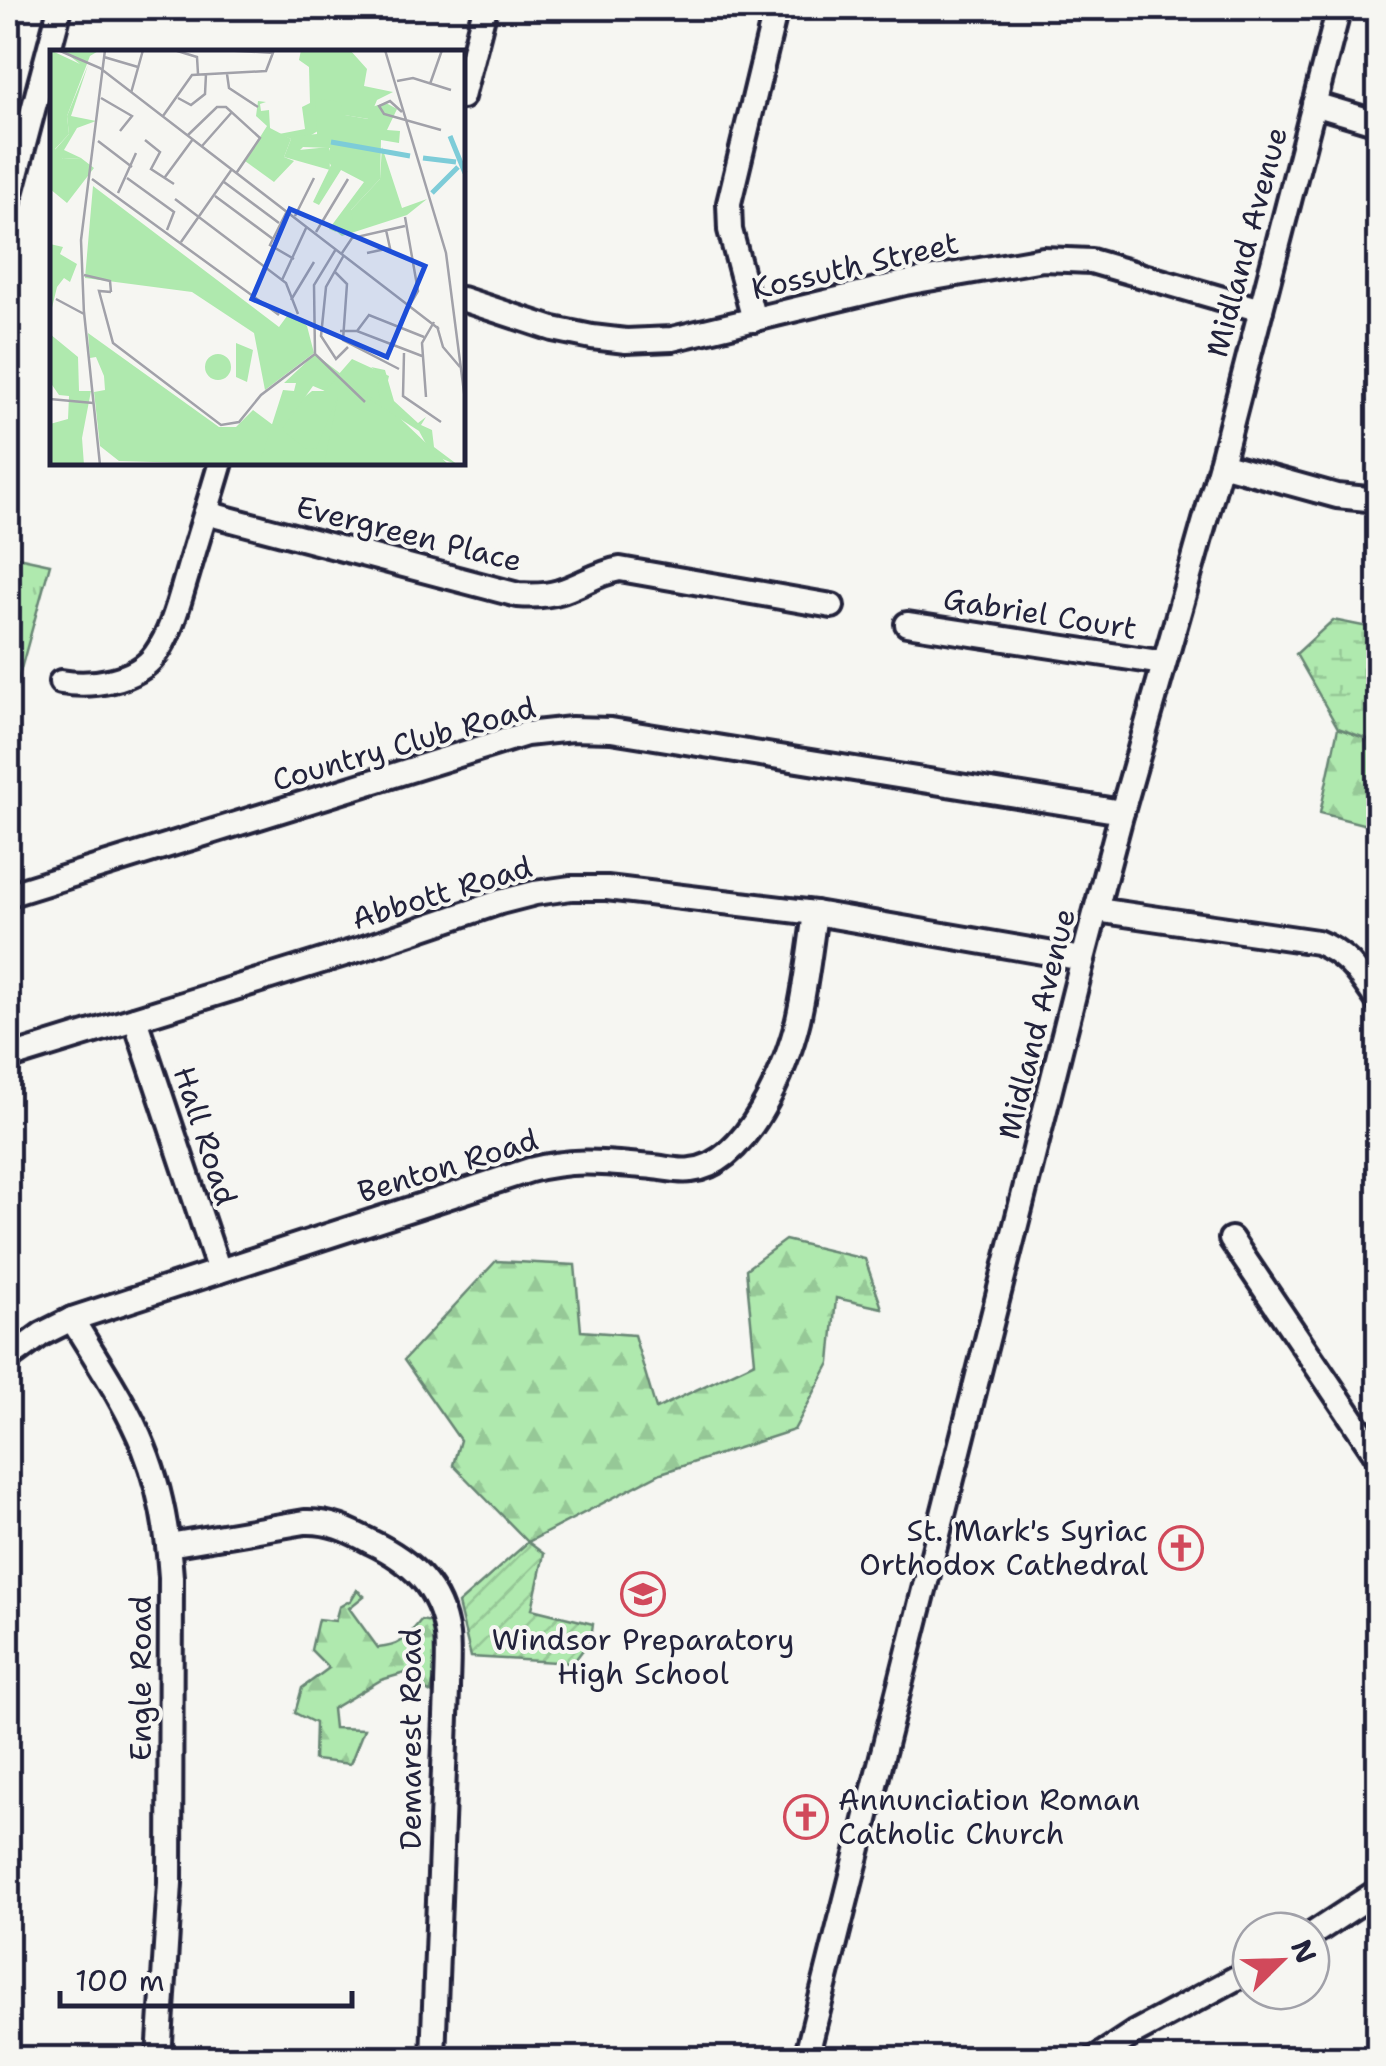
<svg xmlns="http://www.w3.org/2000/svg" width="1386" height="2066" viewBox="0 0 1386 2066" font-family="'Shantell Sans',sans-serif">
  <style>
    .grass { fill: url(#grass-tufts); stroke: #688674; stroke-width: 2.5 }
    .forest { fill: url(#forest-firs); stroke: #688674; stroke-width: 2.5 }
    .wetland { fill: url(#wetland-marsh); stroke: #688674; stroke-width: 2.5 }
    .garden { fill: url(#garden-furrows); stroke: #688674; stroke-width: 2.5 }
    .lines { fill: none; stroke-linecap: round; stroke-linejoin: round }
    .minor-casing { stroke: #22223b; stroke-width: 30 }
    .minor { stroke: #f6f6f2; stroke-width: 22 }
    .labels { text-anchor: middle; stroke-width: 8; stroke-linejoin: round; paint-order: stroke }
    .street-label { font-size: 30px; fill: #22223b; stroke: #f6f6f2 }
    .poi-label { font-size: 30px; fill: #22223b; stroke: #f6f6f2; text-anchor: end }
    .inset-river { fill: none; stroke: #7dccd8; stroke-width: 5 }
    .inset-road { fill: none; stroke: #a1a1a9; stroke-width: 2.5 }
    .view { fill: #1d4ed8; fill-opacity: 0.15; stroke: #1d4ed8; stroke-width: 5 }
    .inset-edge { fill: none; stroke: #22223b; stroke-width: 5 }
  </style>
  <defs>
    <pattern id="grass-tufts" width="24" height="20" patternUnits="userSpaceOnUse" patternTransform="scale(2.5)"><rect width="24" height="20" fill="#afe9ae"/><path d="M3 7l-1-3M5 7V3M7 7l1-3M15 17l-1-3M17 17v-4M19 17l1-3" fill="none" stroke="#96c897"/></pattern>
    <pattern id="forest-firs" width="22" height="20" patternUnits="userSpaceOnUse" patternTransform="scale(2.5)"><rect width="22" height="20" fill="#afe9ae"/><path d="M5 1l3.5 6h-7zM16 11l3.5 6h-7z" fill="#96c897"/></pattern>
    <pattern id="wetland-marsh" width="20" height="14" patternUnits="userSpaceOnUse" patternTransform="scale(2.5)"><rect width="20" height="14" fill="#afe9ae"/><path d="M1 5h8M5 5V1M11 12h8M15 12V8" fill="none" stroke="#96c897"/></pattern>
    <pattern id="garden-furrows" width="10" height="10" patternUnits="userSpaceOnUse" patternTransform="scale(2.5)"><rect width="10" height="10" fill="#afe9ae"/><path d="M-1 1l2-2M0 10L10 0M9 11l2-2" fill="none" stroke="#96c897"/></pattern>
  </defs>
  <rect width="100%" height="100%" fill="#f6f6f2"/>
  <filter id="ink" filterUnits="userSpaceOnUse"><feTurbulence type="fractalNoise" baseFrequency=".01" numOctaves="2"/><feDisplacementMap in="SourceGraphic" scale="20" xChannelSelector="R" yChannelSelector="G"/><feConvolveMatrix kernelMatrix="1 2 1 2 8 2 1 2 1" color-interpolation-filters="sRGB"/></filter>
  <g filter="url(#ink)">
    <polygon class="grass" points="8,555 50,564 8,716"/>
    <g class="forest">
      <polygon points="1338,728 1378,743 1378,828 1320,813"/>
      <polygon points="785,1240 865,1259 882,1308 836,1298 830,1363 794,1430 661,1473 528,1542 453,1465 460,1440 404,1360 496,1261 575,1265 581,1331 634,1335 656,1409 755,1362 746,1269"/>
      <path d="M357 1590 364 1596 349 1608 378 1648C402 1646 406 1638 421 1620L437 1623V1661L431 1693 419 1686 405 1673 381 1680 332 1709 334 1728 364 1729 350 1764 314 1760 315 1723 295 1713 302 1688 329 1668 311 1650 318 1619 335 1621 339 1607 351 1600Z"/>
    </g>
    <polygon class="wetland" points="1333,620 1378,629 1378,743 1338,728 1296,654"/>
    <polygon class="garden" points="528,1542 544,1554 532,1609 593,1624 591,1639 573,1663 471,1657 458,1604"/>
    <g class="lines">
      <g class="minor-casing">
        <g id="minor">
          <polyline points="462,97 485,8"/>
          <polyline points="1314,104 1378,123"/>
          <polyline points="8,205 60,8"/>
          <polyline points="462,299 553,329 592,337 626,341 672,339 905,283 1043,259 1091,261 1261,310"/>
          <polyline points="754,320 730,230 729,203 776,8"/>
          <polyline points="1221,464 1337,496 1378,500"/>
          <path d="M206 513 518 595C532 596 546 596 559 592 580 586 597 573 620 569L832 606"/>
          <polyline points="907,624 1164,663"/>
          <path d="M61 682C92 687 136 681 155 655 172 632 179 601 187 575 198 537 210 500 221 462"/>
          <polyline points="8,895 526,734 572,729 611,730 1122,812"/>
          <path d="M1097 910 1317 942C1349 955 1359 974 1378 1001"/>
          <polyline points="135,1019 219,1271"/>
          <polyline points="8,1058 364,948 500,902 535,893 571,888 607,888 815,913 1083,959"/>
          <polyline points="1231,1239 1378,1457"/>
          <path d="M72 1319C97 1361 126 1403 144 1448 161 1490 168 1533 171 1577L170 1883 159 2058"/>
          <path d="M8 1359 42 1334 72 1319 530 1170C575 1158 607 1163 653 1167 665 1168 679 1172 691 1170 747 1165 787 1067 798 1020 806 985 810 948 815 913"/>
          <path d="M169 1545 305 1522C330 1521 349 1530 371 1542 411 1561 441 1588 447 1635 449 1653 447 1672 447 1690L433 2058"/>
          <polyline points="1311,1935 1378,1891"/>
          <polyline points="806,2058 1083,959 1122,812 1221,464 1339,8"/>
          <polyline points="1096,2058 1134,2033 1251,1970"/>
        </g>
      </g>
      <use href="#minor" class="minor"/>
    </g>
  </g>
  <defs>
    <g id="church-ring" transform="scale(2.25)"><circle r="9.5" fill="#f6f6f2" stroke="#d1495b" stroke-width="1.5"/><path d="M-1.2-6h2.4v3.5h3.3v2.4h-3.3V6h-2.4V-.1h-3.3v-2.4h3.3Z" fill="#d1495b"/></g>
    <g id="school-ring" transform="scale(2.25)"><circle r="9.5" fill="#f6f6f2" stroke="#d1495b" stroke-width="1.5"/><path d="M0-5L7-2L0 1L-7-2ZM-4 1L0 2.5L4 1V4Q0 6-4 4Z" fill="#d1495b"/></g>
  </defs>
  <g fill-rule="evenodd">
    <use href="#church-ring" x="1181" y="1548"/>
    <use href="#school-ring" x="643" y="1594"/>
    <use href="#church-ring" x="806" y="1817"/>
  </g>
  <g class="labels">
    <g class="street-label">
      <text transform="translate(1247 242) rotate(-75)" y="10">Midland Avenue</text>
      <text transform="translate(855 266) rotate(-13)" y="10">Kossuth Street</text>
      <text transform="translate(409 534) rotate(14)" y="10">Evergreen Place</text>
      <text transform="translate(1040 614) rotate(9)" y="10">Gabriel Court</text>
      <text transform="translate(404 744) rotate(-16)" y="10">Country Club Road</text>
      <text transform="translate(442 893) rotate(-17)" y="10">Abbott Road</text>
      <text transform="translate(1037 1024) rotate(-76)" y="10">Midland Avenue</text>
      <text transform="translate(205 1136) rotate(72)" y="10">Hall Road</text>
      <text transform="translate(448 1166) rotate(-17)" y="10">Benton Road</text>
      <text transform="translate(141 1678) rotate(-90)" y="10">Engle Road</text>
      <text transform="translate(411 1739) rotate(-90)" y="10">Demarest Road</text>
    </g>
    <g class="poi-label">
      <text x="1148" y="1541">St. Mark's Syriac<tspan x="1148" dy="34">Orthodox Cathedral</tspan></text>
      <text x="643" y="1650" text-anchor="middle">Windsor Preparatory<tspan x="643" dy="34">High School</tspan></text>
      <text x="838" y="1810" text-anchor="start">Annunciation Roman<tspan x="838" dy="34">Catholic Church</tspan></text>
    </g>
  </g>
  <g transform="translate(50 50)">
    <rect width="415" height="415" fill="#f6f6f2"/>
    <path d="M0 0 30 14 12 0H50L40 6 17 66 19 84 5 99 13 109 31 108 44 118 17 153 0 139ZM208 51 216 52 210 54 211 61 219 60 220 78 241 89 234 107 244 111 224 132 195 111 217 76 206 66ZM43 136 229 277 240 262 257 276 264 303 215 340 204 283 142 242 35 228ZM0 194 13 197 10 204 27 214 20 232 14 228 7 237 0 266ZM38 283 169 377H186L203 360 223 375 210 415 69 411 50 396 44 342 55 340 54 326 46 307 40 308ZM0 284 28 307 29 341H41L32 388 34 415H0V374L18 369 19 346 9 345 0 332ZM302 309 339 326 333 352 399 415H273L230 380 238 360 262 341H274Z" fill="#afe9ae"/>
    <path d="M251 0H300L317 19 314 36 343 42 327 50 319 69 294 65 258 87 249 100 279 97 280 120 234 107 241 89 229 84 255 79 252 57 260 53 259 17 249 10ZM38 15 21 66 46 71 27 78 14 100 31 108 13 109 3 102 19 84 17 66ZM332 97 352 158 377 149 357 165 292 186 287 182 301 160 330 129ZM265 304 291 324 275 341 263 336 232 379 254 398 266 399 288 346 274 415H209L233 340 244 341 246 333H234ZM321 317 335 320 344 351 368 373 376 367 371 375 382 380 384 397 408 415 382 405 369 381 302 338 331 353 327 334 335 328Z" fill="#afe9ae"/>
    <path d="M265 48 290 52 295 65 318 69 321 57 336 53 347 59 337 80 350 81 349 93 331 90 330 129 301 160 303 171 286 182 279 179 314 132 291 120 269 155 263 152 281 115 276 110 280 98 253 97 243 107 238 102 245 86 267 84Z" fill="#afe9ae"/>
    <path d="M186 293 203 300 197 332 186 327ZM155 317a13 13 0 1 1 26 0a13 13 0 1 1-26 0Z" fill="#afe9ae"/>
    <path class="inset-river" d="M400 86 415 123M281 92 360 106M373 108 406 112M382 143 408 117"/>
    <path class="inset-road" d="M8 0 50 18 389 279M124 0 147 7 148 24M171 0 224 3M335 0 396 203 415 350M54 7 88 17M177 24 179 38 208 57M347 31 363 28 401 40M380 34 392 0M81 43 93 0M51 48 82 66 70 81M128 48 141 55 155 44 156 24M352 62 340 51 329 56 334 64 391 80M113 66 142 25 216 21 224 0M138 85 167 57H176L210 88 187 122M95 90 110 102 101 119 124 134M48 91 82 117M152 96 182 62M115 127 143 89M77 128 124 162 117 180M42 129 229 265M174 132 229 173M68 143 86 103M165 146 223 189M125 149 236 233 248 264M237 161 220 195 244 209M245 166 264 128M355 167 368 241 360 255M266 182 298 129M131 192 182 119M286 199 264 235 265 304 315 352M292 203 302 188 355 176M317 203 340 198 336 180M294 205 276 237 271 286 286 309 298 297M284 221 297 234 293 290 349 319M34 225 60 231 61 242M232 230 257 176M61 242 49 241 63 293 171 375 189 372 211 345 265 304M6 249 34 264M241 250 264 212M34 262 50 415M34 264 31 190 55 0M387 276 393 297 410 317M290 281H307L372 306M307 281 319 265 374 287M354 303 353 346 391 372M376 347 372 293 384 272M0 349 43 353"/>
    <path class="view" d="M240 159 375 216 337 307 202 249Z"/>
    <rect width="415" height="415" class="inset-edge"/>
  </g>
  <rect width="1386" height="2066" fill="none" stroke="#f6f6f2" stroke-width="40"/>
  <rect x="20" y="20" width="1346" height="2026" fill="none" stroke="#22223b" stroke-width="4" filter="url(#ink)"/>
  <g transform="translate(1281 1961) rotate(67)"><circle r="48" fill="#f6f6f2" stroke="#a1a1a9" stroke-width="2.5"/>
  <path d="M0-8L18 38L0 25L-18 38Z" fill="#d1495b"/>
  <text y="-15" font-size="28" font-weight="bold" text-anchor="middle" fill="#22223b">N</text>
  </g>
  <path d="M60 1991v15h292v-15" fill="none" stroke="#22223b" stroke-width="5"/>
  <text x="75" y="1991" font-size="30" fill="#22223b" stroke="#f6f6f2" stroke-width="8" paint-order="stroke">100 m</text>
</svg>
